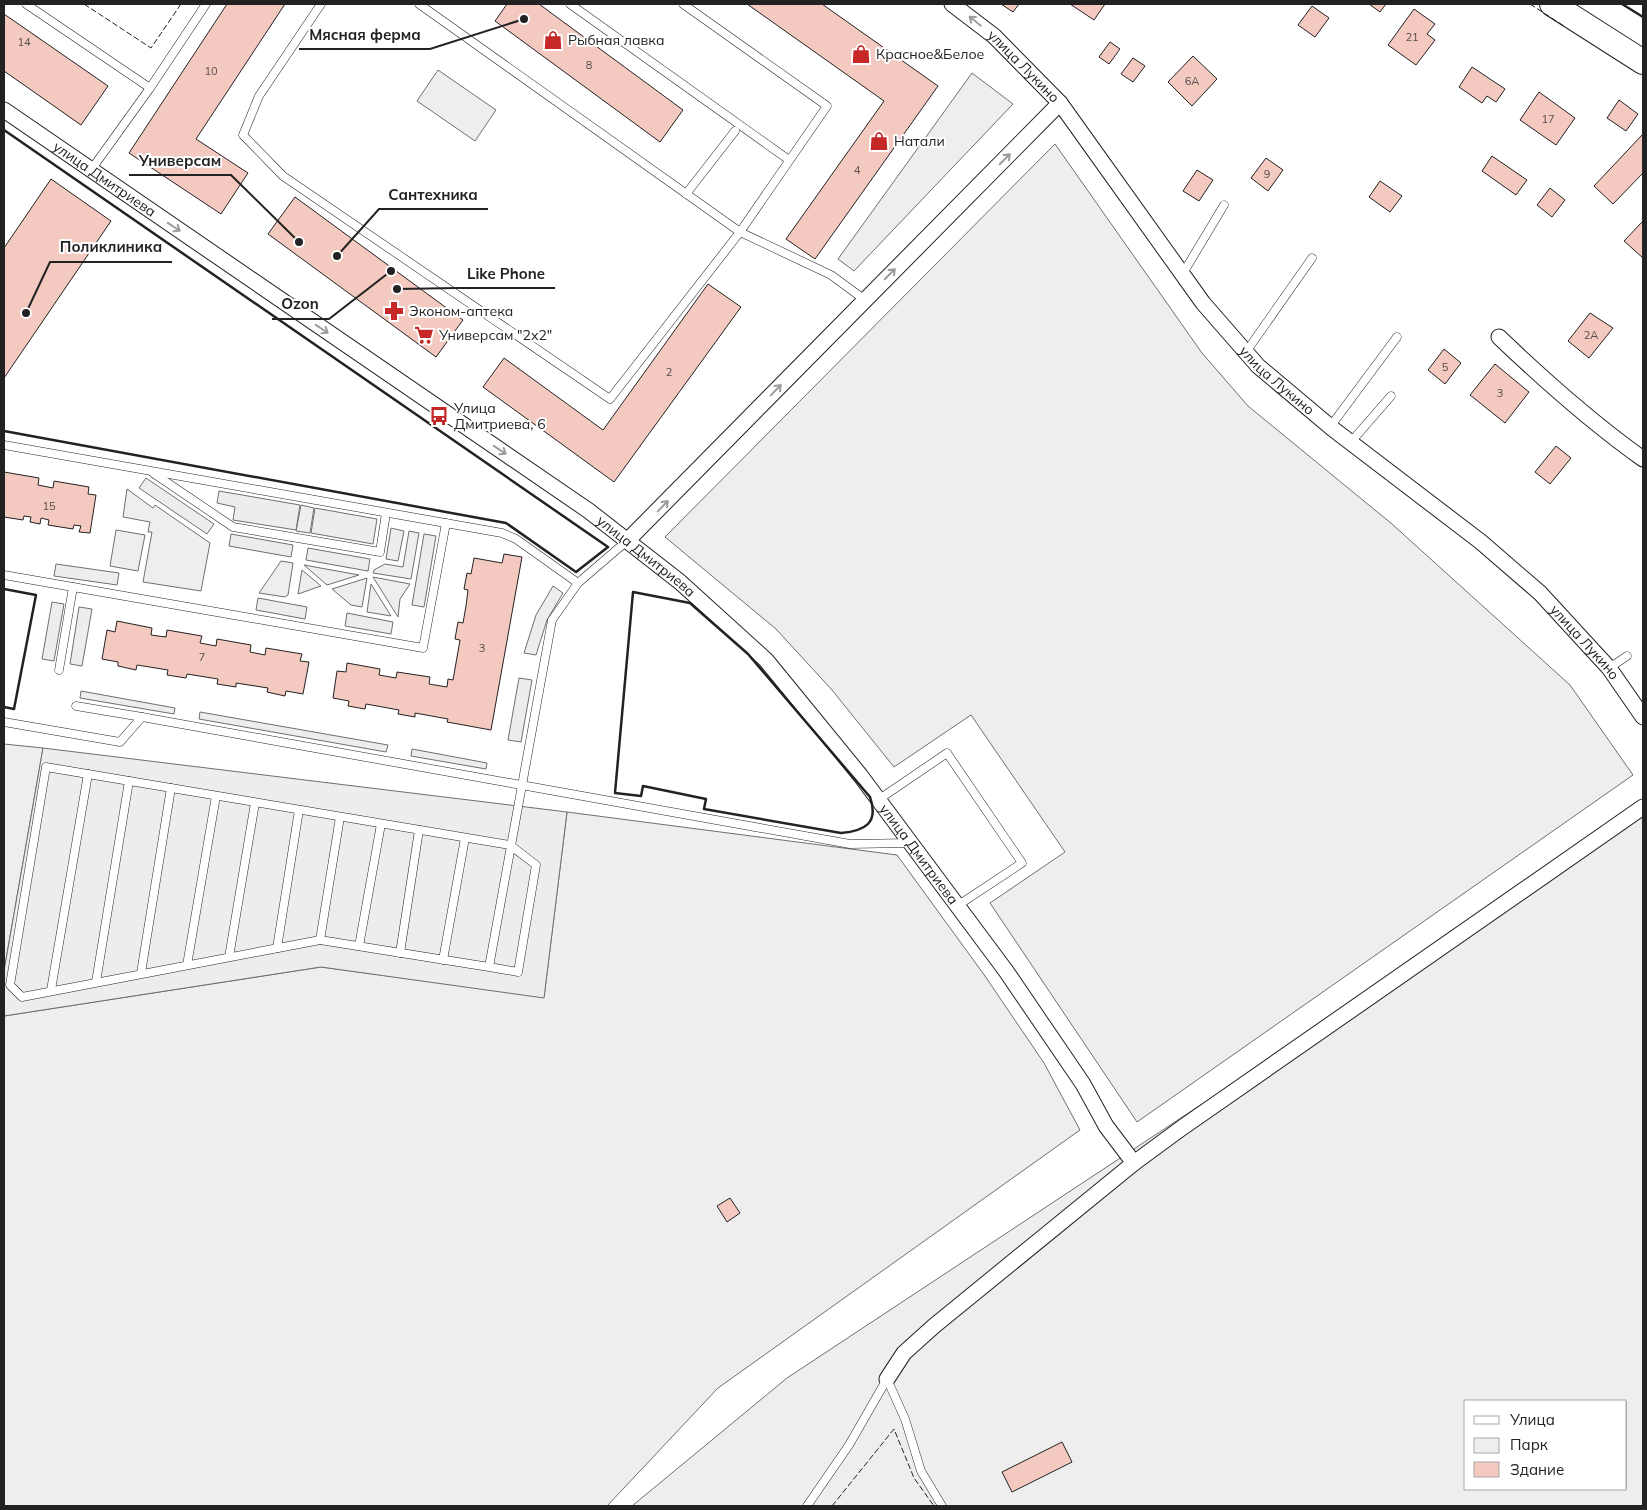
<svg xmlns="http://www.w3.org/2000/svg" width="1647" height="1510" viewBox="0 0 1647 1510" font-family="Mulish,sans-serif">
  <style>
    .green { fill: #eee; stroke: #6f6f6f; fill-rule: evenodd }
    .parking { fill: #ededed; stroke: #6f6f6f }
    .building { fill: #f3c9c0; stroke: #222 }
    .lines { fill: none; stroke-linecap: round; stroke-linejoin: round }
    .service-casing { stroke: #222; stroke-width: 9 }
    .minor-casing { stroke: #222; stroke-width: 17 }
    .primary-casing { stroke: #222; stroke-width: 26 }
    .service { stroke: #fff; stroke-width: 8 }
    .minor { stroke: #fff; stroke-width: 15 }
    .primary { stroke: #fff; stroke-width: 24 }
    .fence { stroke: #222; stroke-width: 1; stroke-dasharray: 6 2.5; stroke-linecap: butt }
    .wall { stroke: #222; stroke-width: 2.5 }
    .oneway { stroke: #9c9c9c }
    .labels { text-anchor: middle; stroke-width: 4; stroke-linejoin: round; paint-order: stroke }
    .number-label { font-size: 11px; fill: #564c4a }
    .poi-label { font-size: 14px; fill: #222; stroke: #fff; text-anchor: start }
    .street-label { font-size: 14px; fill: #222; stroke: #fff }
    .leader { fill: none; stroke: #222; stroke-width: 2 }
    .callout-dot { fill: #222; stroke: #fff; stroke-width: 2 }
    .callout-label { font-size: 15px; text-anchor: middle; font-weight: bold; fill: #222; stroke: #fff; stroke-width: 4; stroke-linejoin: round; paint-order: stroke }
  </style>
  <rect width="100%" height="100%" fill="#fff"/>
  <g class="green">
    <polygon points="438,70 496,110 475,141 417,101"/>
    <polygon points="972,73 1013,104 854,271 838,259"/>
    <polygon points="1055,144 1202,353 1248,406 1392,524 1570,685 1633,775 1137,1122 990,903 1065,852 971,715 894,767 832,690 776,629 665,537"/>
    <polygon points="127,489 153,508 155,505 210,543 201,591 143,582 152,532 148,532 150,522 123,517"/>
    <polygon points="301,505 314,508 310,533 296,531"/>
    <polygon points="116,530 145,535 138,571 110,566"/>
    <polygon points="409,531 419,533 411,579 373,573 374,570 385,564 403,567"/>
    <polygon points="281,561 293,563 288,595 285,597 259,593"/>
    <polygon points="304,565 359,575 327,585"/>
    <polygon points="302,570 321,586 298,594"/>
    <polygon points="373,577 410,584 400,599 398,617"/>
    <polygon points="367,578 362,607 351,605 332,589"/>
    <polygon points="371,584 391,616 367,612"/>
    <polygon points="4,744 43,748 4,971"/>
    <polygon points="567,812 897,855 985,976 1044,1063 1080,1130 718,1388 607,1506 4,1506 4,1016 321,967 544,997"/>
    <path d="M1643 813V1506H632L787 1378ZM1466 1401H1626V1489H1466Z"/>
  </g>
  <g class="parking">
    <polygon points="146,478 214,524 207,534 139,488"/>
    <polygon points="219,491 300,505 296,530 233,520 235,507 217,503"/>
    <polygon points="315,508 377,519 373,544 311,533"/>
    <polygon points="391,528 404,531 398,561 386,559"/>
    <polygon points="231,534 293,545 291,557 229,546"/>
    <polygon points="424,534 436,536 424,607 412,605"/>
    <polygon points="308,548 370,559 368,571 306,560"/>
    <polygon points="56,564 119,573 117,585 54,576"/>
    <polygon points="553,586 563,593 547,620 536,655 524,653 536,615"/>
    <polygon points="258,598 307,607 305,619 256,610"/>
    <polygon points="52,602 64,604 54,661 42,659"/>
    <polygon points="79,607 92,609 82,666 70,664"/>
    <polygon points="347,613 393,622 391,634 345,626"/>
    <polygon points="519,678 532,680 521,742 508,740"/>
    <polygon points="81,691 175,708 174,714 80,698"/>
    <polygon points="200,712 388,745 386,752 199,719"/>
    <polygon points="43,748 567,812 544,998 321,967 4,1016 4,971"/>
    <polygon points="412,749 487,763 486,769 411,756"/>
  </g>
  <g class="building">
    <polygon points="227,4 285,4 196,139 248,173 221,214 129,153"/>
    <polygon points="507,4 539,4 683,110 660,142 495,21"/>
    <polygon points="747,4 822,4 938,86 815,259 786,239 884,101"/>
    <polygon points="1001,4 1019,4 1013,12"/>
    <polygon points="1070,4 1105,4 1094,20"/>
    <polygon points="1369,4 1386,4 1380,12"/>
    <polygon points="1312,6 1329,18 1315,37 1298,25"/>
    <polygon points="1414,9 1435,24 1427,34 1435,40 1416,65 1388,45"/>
    <polygon points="4,14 108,86 81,125 4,71"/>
    <polygon points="1110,42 1120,49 1109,64 1099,57"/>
    <polygon points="1193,56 1217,79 1192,106 1168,82"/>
    <polygon points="1133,58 1145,66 1133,82 1121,74"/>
    <polygon points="1472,67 1505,89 1496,102 1487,96 1482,103 1459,87"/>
    <polygon points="1539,92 1575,118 1556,145 1520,120"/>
    <polygon points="1619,100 1638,114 1626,131 1607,118"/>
    <polygon points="1643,134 1643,173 1613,204 1594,186"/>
    <polygon points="1492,156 1527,180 1516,195 1482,171"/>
    <polygon points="1266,158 1283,170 1268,191 1251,178"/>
    <polygon points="1197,170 1213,180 1199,201 1183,191"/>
    <polygon points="51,179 111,221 4,378 4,248"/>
    <polygon points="1380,181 1402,196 1390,212 1369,197"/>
    <polygon points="1550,188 1565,200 1552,217 1537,205"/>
    <polygon points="295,197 463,320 436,357 268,234"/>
    <polygon points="1643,221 1643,258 1624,241"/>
    <polygon points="708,284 741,307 614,482 483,387 504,358 603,430"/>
    <polygon points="1590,313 1613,328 1589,358 1568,341"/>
    <polygon points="1444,349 1461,363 1445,384 1428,370"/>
    <polygon points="1495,364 1529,392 1505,423 1470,395"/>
    <polygon points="1556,446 1571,458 1550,484 1535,472"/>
    <polygon points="4,472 39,478 38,485 53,488 54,481 89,487 88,494 96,495 90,533 79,532 81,526 74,525 73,529 48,525 49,520 41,518 40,524 30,522 31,517 24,516 23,520 4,517"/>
    <polygon points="504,554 522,557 491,730 447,722 448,719 415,713 415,717 398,714 399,710 366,704 365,709 348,706 349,701 333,698 337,671 346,672 347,663 380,669 379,675 396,678 397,672 430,677 429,684 447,687 448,679 453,680 460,640 455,639 458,622 463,623 466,606 468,590 464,589 467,573 471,574 474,558 502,563"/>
    <polygon points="117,621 152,628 151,635 158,636 166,637 167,630 202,636 200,643 216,646 217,639 251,645 250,652 265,655 266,648 302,654 300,661 309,662 303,694 286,691 285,696 267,692 268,688 236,683 236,687 217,684 218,679 187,674 186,678 167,675 168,670 137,665 136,670 118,666 118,662 102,659 107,630 115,632"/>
    <polygon points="730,1198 740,1213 727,1222 717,1206"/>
    <polygon points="1062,1442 1072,1462 1012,1492 1002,1472"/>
  </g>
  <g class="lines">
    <g class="service-casing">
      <g id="service">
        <polyline points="26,4 150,88"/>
        <polyline points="321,4 259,96 243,135 283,176 610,399 740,232 827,106 683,4"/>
        <polyline points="419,4 740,232 831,275 865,300"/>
        <polyline points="570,4 789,160"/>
        <polyline points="91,170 150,88 206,4"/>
        <polyline points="686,194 735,131"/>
        <polyline points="1182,275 1224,205"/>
        <polyline points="1246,352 1312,258"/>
        <polyline points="1330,427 1397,337"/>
        <polyline points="1350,443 1391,396"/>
        <polyline points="4,445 502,533 516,539 578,583"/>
        <polyline points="153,473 233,527 380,552 386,513"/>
        <polyline points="4,575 423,648 446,523"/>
        <polyline points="1609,668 1627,656"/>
        <polyline points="59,670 73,587"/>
        <polyline points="76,706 142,717"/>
        <polyline points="4,722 120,742 142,717 850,844 910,843"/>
        <polyline points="878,800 947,753 1022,863 957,906"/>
        <polyline points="320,940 340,817"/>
        <polyline points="359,946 381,824"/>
        <polyline points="277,948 299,810"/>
        <polyline points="400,953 419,830"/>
        <polyline points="229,957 255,803"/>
        <polyline points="443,960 465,838"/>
        <polyline points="187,965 216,796"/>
        <polyline points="489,967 518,972 536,865 510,845 46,767 10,985 22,997 320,940 489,967 552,620 578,583 628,540"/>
        <polyline points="141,973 171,788"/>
        <polyline points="96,982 129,781"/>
        <polyline points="51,990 88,774"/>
        <polyline points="887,1379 905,1419 921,1471 942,1506"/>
        <polyline points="807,1506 849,1445 887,1379"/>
      </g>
    </g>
    <g class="minor-casing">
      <g id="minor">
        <path id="s1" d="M952 4 994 36 1060 103 1203 303 1258 366 1333 429 1481 542 1540 593 1609 668 1643 717"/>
        <path id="s2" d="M4 110 589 511 680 582 766 660 860 775 1006 971 1083 1084 1106 1126 1134 1163"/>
        <path d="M1499 337C1545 381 1591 422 1643 459"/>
        <polyline points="628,540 1060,103"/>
        <polyline points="887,1379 904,1353 934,1326 1134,1163 1183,1127 1643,807"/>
      </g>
    </g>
    <g class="primary-casing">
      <polyline id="primary" points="1552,4 1643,62"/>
    </g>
    <use href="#service" class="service"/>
    <use href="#minor" class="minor"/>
    <use href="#primary" class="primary"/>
    <g class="fence">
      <polyline points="84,4 151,48 181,4"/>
      <polyline points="1530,4 1564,26"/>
      <polyline points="832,1506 894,1429 914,1478 934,1506"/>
    </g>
    <g class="wall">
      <polyline points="1622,4 1643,17"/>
      <polyline points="4,130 608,547 576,572 506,523 4,431"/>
      <polyline points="4,589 36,595 14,709 4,707"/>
      <path d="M633 592 690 603 748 654 870 797C879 823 865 831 841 833L704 809 706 799 643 786 641 796 615 793Z"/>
    </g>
  </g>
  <defs><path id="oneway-shaft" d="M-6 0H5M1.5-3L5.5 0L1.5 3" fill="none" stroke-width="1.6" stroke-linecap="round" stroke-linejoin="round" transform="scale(1.25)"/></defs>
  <g class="oneway">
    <use href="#oneway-shaft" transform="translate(975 21) rotate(-141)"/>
    <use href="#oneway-shaft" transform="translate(1005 159) rotate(-45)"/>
    <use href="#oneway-shaft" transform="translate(174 227) rotate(34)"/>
    <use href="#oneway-shaft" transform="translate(890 274) rotate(-45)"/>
    <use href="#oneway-shaft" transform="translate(322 329) rotate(34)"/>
    <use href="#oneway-shaft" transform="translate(776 390) rotate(-46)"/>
    <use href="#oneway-shaft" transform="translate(500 450) rotate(34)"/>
    <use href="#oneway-shaft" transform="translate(663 506) rotate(-46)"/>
  </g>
  <defs>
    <g id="shop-bare" transform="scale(1.5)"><path d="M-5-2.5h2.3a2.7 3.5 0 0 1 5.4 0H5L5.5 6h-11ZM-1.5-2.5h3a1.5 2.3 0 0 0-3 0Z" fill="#c62828" stroke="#fff" stroke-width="2.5" paint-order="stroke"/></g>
    <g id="pharmacy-bare" transform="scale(1.5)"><path d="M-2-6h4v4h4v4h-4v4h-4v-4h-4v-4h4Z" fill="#c62828" stroke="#fff" stroke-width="2.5" paint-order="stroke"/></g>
    <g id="supermarket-bare" transform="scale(1.5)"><path d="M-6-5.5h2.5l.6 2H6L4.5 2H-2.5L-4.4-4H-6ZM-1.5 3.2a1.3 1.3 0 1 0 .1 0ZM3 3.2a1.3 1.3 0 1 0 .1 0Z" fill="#c62828" stroke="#fff" stroke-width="2.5" paint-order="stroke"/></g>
    <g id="bus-bare" transform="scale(1.5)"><path d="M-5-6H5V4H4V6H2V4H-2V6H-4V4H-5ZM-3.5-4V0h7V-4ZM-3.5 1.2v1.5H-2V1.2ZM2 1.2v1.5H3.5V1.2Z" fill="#c62828" stroke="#fff" stroke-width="2.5" paint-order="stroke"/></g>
  </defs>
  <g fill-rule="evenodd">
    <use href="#shop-bare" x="553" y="40"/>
    <use href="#shop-bare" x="861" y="54"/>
    <use href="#shop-bare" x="879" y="141"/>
    <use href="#pharmacy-bare" x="394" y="311"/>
    <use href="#supermarket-bare" x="424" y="335"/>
    <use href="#bus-bare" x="439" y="416"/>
  </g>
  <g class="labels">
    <g class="number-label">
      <text x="1412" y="41">21</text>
      <text x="24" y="46">14</text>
      <text x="589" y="69">8</text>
      <text x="211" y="75">10</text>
      <text x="1192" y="85">6А</text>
      <text x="1548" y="123">17</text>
      <text x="857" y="174">4</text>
      <text x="1267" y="178">9</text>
      <text x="1591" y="339">2А</text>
      <text x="1445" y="371">5</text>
      <text x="669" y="376">2</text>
      <text x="1500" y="397">3</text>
      <text x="49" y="510">15</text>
      <text x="482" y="652">3</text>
      <text x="202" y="661">7</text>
    </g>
    <g class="poi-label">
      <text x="568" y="45">Рыбная лавка</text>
      <text x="876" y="59">Красное&amp;Белое</text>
      <text x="894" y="146">Натали</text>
      <text x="409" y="316">Эконом-аптека</text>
      <text x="439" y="340">Универсам "2x2"</text>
      <text x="454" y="413">Улица<tspan x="454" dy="16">Дмитриева, 6</tspan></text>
    </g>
    <g class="street-label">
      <text dy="5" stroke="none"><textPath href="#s1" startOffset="95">улица Лукино</textPath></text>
      <text dy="5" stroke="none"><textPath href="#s2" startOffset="122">улица Дмитриева</textPath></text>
      <text dy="5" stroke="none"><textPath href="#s1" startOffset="500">улица Лукино</textPath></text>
      <text dy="5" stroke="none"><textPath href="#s2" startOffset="782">улица Дмитриева</textPath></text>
      <text dy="5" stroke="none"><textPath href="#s1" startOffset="905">улица Лукино</textPath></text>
      <text dy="5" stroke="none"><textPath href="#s2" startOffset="1188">улица Дмитриева</textPath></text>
    </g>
  </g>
  <path class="leader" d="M524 19L430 49H299M299 242L231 175H129M337 256L379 209H488M26 313L50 262H172M397 289L457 288H555M391 271L329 319H272"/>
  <g class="callout-dot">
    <circle cx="524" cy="19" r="5"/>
    <circle cx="299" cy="242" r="5"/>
    <circle cx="337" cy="256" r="5"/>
    <circle cx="26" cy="313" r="5"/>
    <circle cx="397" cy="289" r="5"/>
    <circle cx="391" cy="271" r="5"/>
  </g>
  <g class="callout-label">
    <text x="365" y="40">Мясная ферма</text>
    <text x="180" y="166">Универсам</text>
    <text x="433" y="200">Сантехника</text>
    <text x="111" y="252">Поликлиника</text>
    <text x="506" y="279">Like Phone</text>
    <text x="300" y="309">Ozon</text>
  </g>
  <rect width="1647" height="1510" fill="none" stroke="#222222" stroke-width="10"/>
  <rect x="1464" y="1400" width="162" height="90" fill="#ffffff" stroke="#a7a7a7"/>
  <rect x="1474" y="1416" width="25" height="8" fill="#ffffff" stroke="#a7a7a7"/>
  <text x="1510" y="1425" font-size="15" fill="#222222">Улица</text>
  <rect x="1474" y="1438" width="25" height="15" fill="#eeeeee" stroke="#a7a7a7"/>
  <text x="1510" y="1450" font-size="15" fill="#222222">Парк</text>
  <rect x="1474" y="1462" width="25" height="15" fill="#f3c9c0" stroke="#a7a7a7"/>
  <text x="1510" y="1475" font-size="15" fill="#222222">Здание</text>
</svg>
